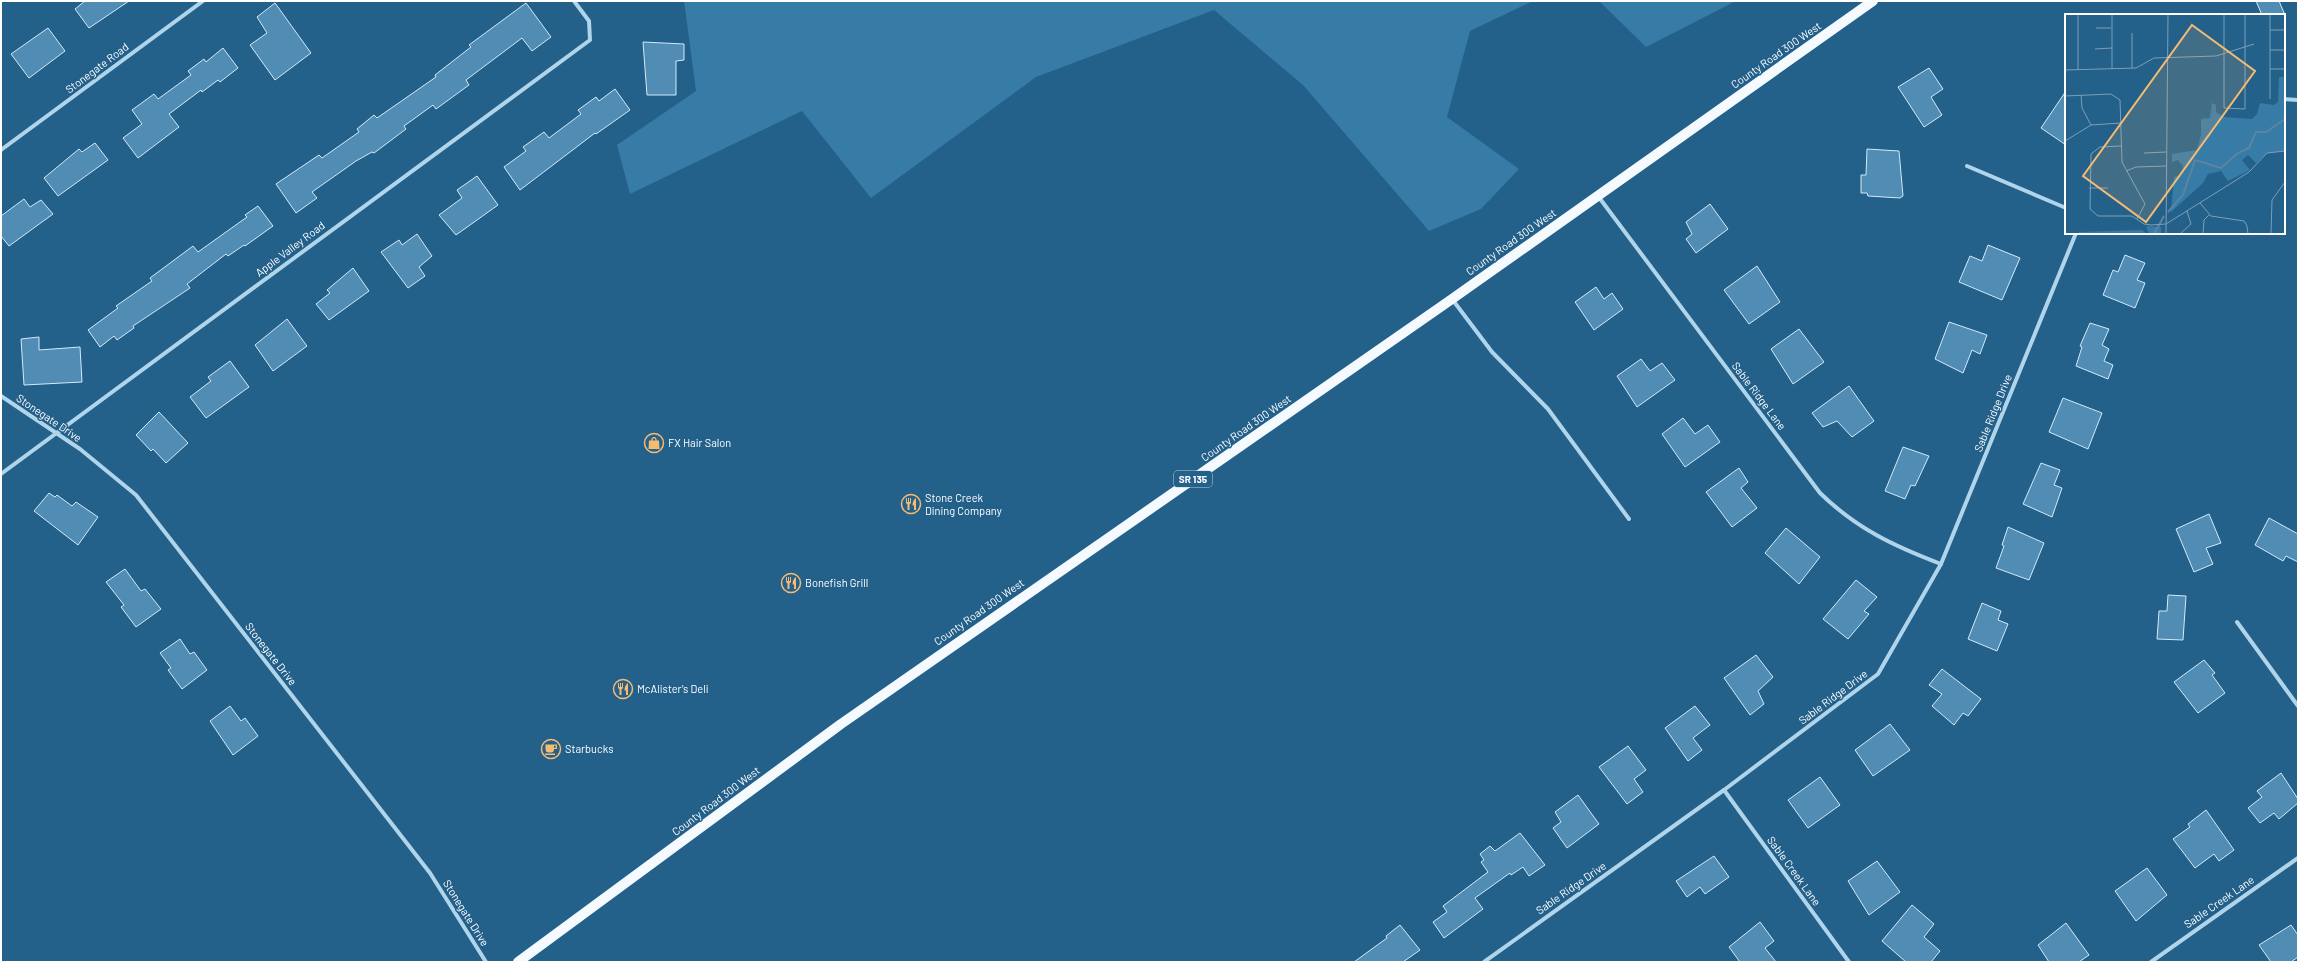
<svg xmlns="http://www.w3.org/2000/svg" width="2299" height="963" viewBox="0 0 2299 963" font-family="Barlow,sans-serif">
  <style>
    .green { fill: #377ba7 }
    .building { fill: #508cb3; stroke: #d4eaf8 }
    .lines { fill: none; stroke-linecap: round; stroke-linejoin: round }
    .street { stroke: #b0d4ea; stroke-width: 4 }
    .primary { stroke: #f4fafe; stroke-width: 10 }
    .labels { text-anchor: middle; stroke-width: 3; stroke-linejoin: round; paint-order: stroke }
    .shield { fill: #23608a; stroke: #bdcfdc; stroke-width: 1 }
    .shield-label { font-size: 10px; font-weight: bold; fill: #fff }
    .street-label { font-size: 11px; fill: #fff; stroke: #23608a }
    .poi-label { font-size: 11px; fill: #fff; stroke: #23608a; text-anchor: start }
    .inset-river { fill: none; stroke: #5b85a1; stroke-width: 2 }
    .inset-road { fill: none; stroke: #7ba0b9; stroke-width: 1 }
    .view { fill: #f6bb72; fill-opacity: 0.15; stroke: #f6bb72; stroke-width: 2 }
    .inset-edge { fill: none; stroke: #fff; stroke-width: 2 }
  </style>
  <rect width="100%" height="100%" fill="#23608a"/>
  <g class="green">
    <polygon points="684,1 1533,1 1470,31 1447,117 1519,169 1481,209 1429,231 1303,85 1214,10 1036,77 871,198 802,111 630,194 617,145 696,91"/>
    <polygon points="1599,1 1736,1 1646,47"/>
  </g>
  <g class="building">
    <polygon points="85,1 129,1 89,28 75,9"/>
    <polygon points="2256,1 2279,1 2285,15 2262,15"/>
    <polygon points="275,3 311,53 275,80 250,45 267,33 257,17"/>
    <polygon points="526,3 551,37 532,51 522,38 466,80 469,85 436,109 433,105 404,126 406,129 374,153 372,152 356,161 312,192 317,198 296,213 276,184 319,155 322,158 359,132 357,129 374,115 377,118 436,77 435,75 471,47 469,45"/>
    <polygon points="48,28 65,51 29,78 11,54"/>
    <polygon points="643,42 684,44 684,60 676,61 676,95 647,95"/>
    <polygon points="223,48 238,68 220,82 218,80 202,92 201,90 169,114 179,127 138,158 123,138 142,124 132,110 154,94 158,99 191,75 188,71 204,59 206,62"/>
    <polygon points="1929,68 1943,89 1931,97 1942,115 1924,127 1898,87"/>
    <polygon points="615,89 630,110 596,134 595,133 520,190 504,167 526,151 523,147 544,132 549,138 581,114 578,110 596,97 599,101"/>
    <polygon points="2066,91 2066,145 2041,128"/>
    <polygon points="95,143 108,160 58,196 44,178 79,149 82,152"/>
    <polygon points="1867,149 1899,151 1903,196 1900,198 1868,196 1867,193 1861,193 1861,175 1866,175"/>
    <polygon points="477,176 498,205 456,235 439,215 462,198 457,190"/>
    <polygon points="24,199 30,207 41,200 53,214 9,246 1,236 1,216"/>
    <polygon points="1710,204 1728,229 1696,253 1686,239 1692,234 1686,222"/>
    <polygon points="258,206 273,226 245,246 244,245 228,256 226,254 187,284 190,288 133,326 134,328 117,340 114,336 100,347 88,330 118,308 116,306 152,281 150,278 193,246 198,252 247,217 245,215"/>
    <polygon points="417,234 432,256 419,267 425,276 408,288 381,252 399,240 402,245"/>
    <polygon points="1988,245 2020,258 2002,300 1959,282 1970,256 1982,261"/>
    <polygon points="2125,255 2145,263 2137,280 2145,283 2135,308 2103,295 2113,270 2118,272"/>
    <polygon points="1757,266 1780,302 1749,324 1724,290"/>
    <polygon points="353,268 369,291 329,320 316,304 330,293 327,290"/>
    <polygon points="1596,287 1604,299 1612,293 1623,309 1594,330 1575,302"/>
    <polygon points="287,319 307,346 273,371 255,345"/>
    <polygon points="1949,322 1987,335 1980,354 1972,350 1963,373 1935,359"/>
    <polygon points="2090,323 2109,329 2102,345 2109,349 2104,361 2113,365 2108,379 2076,366 2082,347 2080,346"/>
    <polygon points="1799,329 1824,362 1793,384 1771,349"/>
    <polygon points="39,337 39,350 80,347 82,382 24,385 21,339"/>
    <polygon points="1641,359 1650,371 1662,363 1675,380 1637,407 1617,376"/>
    <polygon points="230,361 249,387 206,418 190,397 211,381 208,377"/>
    <polygon points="1849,386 1874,421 1852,437 1837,421 1823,427 1812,413"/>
    <polygon points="2063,398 2102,413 2088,449 2049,432"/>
    <polygon points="159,412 188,443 166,463 153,449 151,451 136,435"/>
    <polygon points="1683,418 1695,434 1708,425 1720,442 1685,467 1662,434"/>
    <polygon points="1903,447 1929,456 1915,486 1911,485 1905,499 1885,491"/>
    <polygon points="2041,463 2060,470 2054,485 2062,488 2052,517 2023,504"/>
    <polygon points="1739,468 1748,482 1741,488 1757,508 1732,527 1706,492"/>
    <polygon points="49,493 55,497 57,495 72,506 76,502 98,517 78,545 34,511"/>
    <polygon points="2209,514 2221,543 2206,548 2213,564 2194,572 2176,529"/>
    <polygon points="2269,518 2298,534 2298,562 2286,556 2283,561 2255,545"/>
    <polygon points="2008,527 2044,543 2029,580 1996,568 2004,546 2002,545"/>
    <polygon points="1786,528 1820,557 1799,584 1765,553"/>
    <polygon points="125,569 141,591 145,589 161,609 136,627 121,607 124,605 106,582"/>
    <polygon points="1856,580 1877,597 1864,611 1869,614 1848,639 1823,619"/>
    <polygon points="2168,595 2186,596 2183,640 2157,639 2159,611 2167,611"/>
    <polygon points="1982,603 2001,611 1998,620 2008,624 1997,651 1968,639"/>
    <polygon points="180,639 190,654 194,652 207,670 182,689 168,670 171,668 160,653"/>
    <polygon points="1756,655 1773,677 1758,691 1764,704 1750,715 1724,678"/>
    <polygon points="2204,660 2215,673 2212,675 2225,693 2198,713 2174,682"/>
    <polygon points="1942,669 1981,699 1968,716 1963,713 1954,725 1932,706 1942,694 1929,685"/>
    <polygon points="230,706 241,721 245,718 258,736 233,755 210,721"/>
    <polygon points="1695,706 1710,725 1693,738 1702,750 1688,761 1665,728"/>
    <polygon points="1890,724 1910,750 1873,776 1855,750"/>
    <polygon points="1628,746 1646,770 1634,779 1643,792 1627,804 1599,767"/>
    <polygon points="2281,773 2298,799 2298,803 2279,819 2274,813 2260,823 2248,808 2262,797 2257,791"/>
    <polygon points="1820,777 1840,805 1808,828 1788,800"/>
    <polygon points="1578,795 1599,824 1567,848 1553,828 1561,822 1555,812"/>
    <polygon points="2206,810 2234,850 2219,861 2214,854 2195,868 2173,839 2190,827 2188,824"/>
    <polygon points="1520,833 1545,865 1529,876 1523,867 1511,875 1510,873 1475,898 1483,909 1444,938 1433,922 1447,912 1443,906 1488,872 1481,862 1484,860 1480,854 1490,846 1495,851"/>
    <polygon points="1714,856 1729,877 1705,894 1700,887 1687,897 1676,881"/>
    <polygon points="1877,861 1900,892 1869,915 1848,881"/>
    <polygon points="2147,868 2167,895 2136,921 2115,891"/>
    <polygon points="1912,905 1934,924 1924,937 1940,951 1931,962 1906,962 1882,941"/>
    <polygon points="1760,922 1774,941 1765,948 1776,962 1740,962 1729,947"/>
    <polygon points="2066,923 2089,955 2079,962 2049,962 2038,945"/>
    <polygon points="1400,925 1420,950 1403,962 1354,962 1387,938 1386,936"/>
    <polygon points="2291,925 2298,935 2298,957 2291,962 2271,962 2259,945"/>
  </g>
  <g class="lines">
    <g class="street">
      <polyline points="2284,99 2298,100"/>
      <polyline points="1,150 203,1"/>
      <polyline points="1967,166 2066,208"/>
      <path d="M1598 196 1820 493C1857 529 1894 546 1941 564"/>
      <polyline points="1452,299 1492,352 1548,409 1629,519"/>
      <polyline points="1,396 80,449 136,495 430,873 486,962"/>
      <polyline points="1,474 590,40 589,21 574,1"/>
      <polyline points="2237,622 2298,706"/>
      <polyline points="1724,790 1849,962"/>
      <polyline points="1484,962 1724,790 1878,674 1941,564 2076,233"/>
      <polyline points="2151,962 2298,858"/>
    </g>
    <polyline class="primary" points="518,962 841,724 1452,299 1873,1"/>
  </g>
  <defs>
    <g id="shop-ring" transform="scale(1)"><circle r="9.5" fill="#23608a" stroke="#f6bb72" stroke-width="1.5"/><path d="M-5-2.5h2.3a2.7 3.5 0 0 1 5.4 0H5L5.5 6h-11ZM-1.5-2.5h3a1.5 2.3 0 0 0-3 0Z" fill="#f6bb72"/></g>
    <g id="restaurant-ring" transform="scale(1)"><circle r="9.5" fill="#23608a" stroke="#f6bb72" stroke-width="1.5"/><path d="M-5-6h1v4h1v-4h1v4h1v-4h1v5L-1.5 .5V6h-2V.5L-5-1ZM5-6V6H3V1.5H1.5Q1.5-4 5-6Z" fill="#f6bb72"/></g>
    <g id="cafe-ring" transform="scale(1)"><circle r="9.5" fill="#23608a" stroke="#f6bb72" stroke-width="1.5"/><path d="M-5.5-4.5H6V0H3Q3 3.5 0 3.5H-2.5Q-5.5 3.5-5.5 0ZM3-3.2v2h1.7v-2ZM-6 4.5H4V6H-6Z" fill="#f6bb72"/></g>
  </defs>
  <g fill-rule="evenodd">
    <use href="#shop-ring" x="654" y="443"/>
    <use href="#restaurant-ring" x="911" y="504"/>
    <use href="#restaurant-ring" x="791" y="583"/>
    <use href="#restaurant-ring" x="623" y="689"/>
    <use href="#cafe-ring" x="551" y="749"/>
  </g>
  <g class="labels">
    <rect class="shield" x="1174" y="471" width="38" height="16" rx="3"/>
    <g class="shield-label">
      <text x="1193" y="483">SR 135</text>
    </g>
    <g class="street-label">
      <text transform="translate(1776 55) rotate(-35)" y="4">County Road 300 West</text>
      <text transform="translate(97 68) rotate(-37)" y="4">Stonegate Road</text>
      <text transform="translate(1511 242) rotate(-35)" y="4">County Road 300 West</text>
      <text transform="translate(290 249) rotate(-37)" y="4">Apple Valley Road</text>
      <text transform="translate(1759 396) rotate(53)" y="4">Sable Ridge Lane</text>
      <text transform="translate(1993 413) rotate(-68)" y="4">Sable Ridge Drive</text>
      <text transform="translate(49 418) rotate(34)" y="4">Stonegate Drive</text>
      <text transform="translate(1246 428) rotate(-35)" y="4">County Road 300 West</text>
      <text transform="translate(979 612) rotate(-35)" y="4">County Road 300 West</text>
      <text transform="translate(271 654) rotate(52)" y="4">Stonegate Drive</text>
      <text transform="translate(1833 697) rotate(-37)" y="4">Sable Ridge Drive</text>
      <text transform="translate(716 801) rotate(-37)" y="4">County Road 300 West</text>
      <text transform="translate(1794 871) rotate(54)" y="4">Sable Creek Lane</text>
      <text transform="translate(1571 888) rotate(-35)" y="4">Sable Ridge Drive</text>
      <text transform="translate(2219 902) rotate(-35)" y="4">Sable Creek Lane</text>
      <text transform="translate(466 913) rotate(58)" y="4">Stonegate Drive</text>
    </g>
    <g class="poi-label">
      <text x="668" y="447">FX Hair Salon</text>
      <text x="925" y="502">Stone Creek<tspan x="925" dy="13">Dining Company</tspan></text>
      <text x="805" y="587">Bonefish Grill</text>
      <text x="637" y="693">McAlister's Deli</text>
      <text x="565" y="753">Starbucks</text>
    </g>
  </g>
  <g transform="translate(2065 14)">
    <rect width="220" height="220" fill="#23608a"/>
    <path d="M214 63H220V137L202 139 191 149 183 141 177 146 185 156 163 167 156 157 143 160 138 169 106 198 109 163 116 161 118 152 113 146 107 148V140L132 136 136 121V105L145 104 147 89 151 91V98L159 103 187 105 192 100 195 89 209 91 213 88ZM81 212 96 213V220H84ZM77 216 82 220H14V218Z" fill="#377ba7"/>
    <path class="inset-river" d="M103 198 118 181 130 146 156 154 173 139 184 134 191 118H201L220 105M89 220 99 202"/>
    <path class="inset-road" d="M13 0V56M47 0V55M159 0V94L180 95V0M205 0V85M31 14H46M205 16H220M67 19V54M30 35 47 34M205 36H220M205 55H220M0 56 71 54 89 44 151 42 189 30M16 81 17 94 26 111M0 82 46 80 55 86 57 148 80 190 72 205M0 127 26 111 56 109M56 132 35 133 26 140 25 195 33 202H67L79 210 86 211 101 210 184 158 202 139 220 137M79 139 101 138M61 157 71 153 101 152M24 174H43M135 189 146 202 179 207 182 212 183 220M0 190V208M101 220 103 0M115 220 126 210 122 197M138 220 139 206 144 201M206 220 207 186 220 168"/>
    <path class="view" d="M127 11 190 57 81 208 18 162Z"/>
    <rect width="220" height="220" class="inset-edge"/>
  </g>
  <rect width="2299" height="963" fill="none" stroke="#ffffff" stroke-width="4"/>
</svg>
